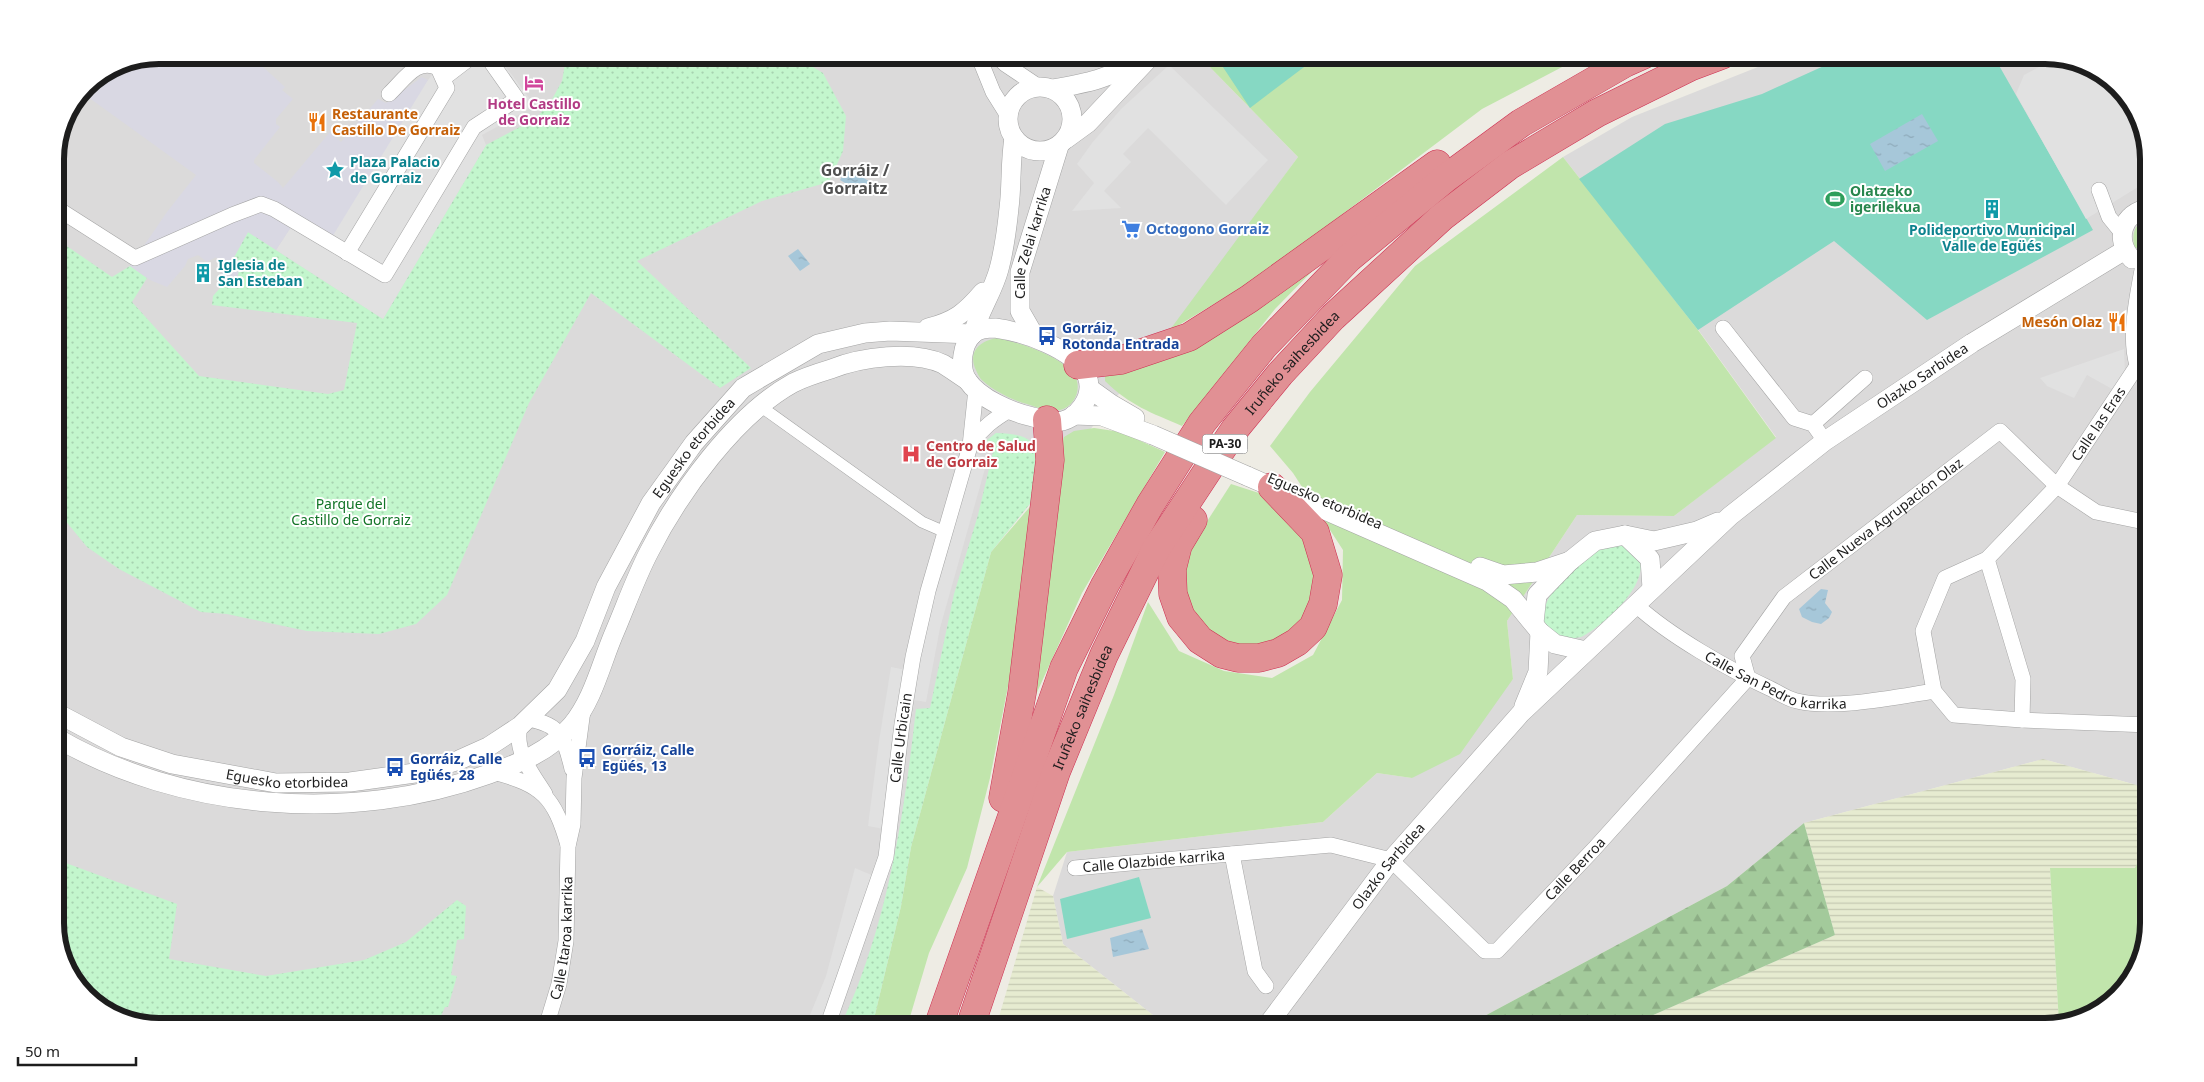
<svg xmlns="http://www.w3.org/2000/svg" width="2204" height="1082" viewBox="0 0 2204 1082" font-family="'Noto Sans',sans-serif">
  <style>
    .residential { fill: #dbdada }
    .farmland { fill: url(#farmland-rules) }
    .grass { fill: #c1e5ac }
    .forest { fill: url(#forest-firs) }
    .park { fill: url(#park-dots) }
    .pitch { fill: #86d8c3 }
    .parking { fill: #e1e1e1 }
    .plaza { fill: #d9d8e3 }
    .water { fill: url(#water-ripples) }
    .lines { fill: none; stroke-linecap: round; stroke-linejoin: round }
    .pedestrian-casing { stroke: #a4a4a4; stroke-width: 12 }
    .minor-casing { stroke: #a4a4a4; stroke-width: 16 }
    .tertiary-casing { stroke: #a4a4a4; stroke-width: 20 }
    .motorway-casing { stroke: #cd2f51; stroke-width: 29 }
    .pedestrian { stroke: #fff; stroke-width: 11 }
    .minor { stroke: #fff; stroke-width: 15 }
    .tertiary { stroke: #fff; stroke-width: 19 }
    .motorway { stroke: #e19094; stroke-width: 28 }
    .tertiary-bridge-casing { stroke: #a4a4a4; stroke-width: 20; stroke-linecap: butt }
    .tertiary-bridge { stroke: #fff; stroke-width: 19 }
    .labels { text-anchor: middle; stroke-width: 4; stroke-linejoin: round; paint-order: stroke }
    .shield { fill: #fff; stroke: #616161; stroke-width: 1 }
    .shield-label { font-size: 12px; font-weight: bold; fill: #1d1d1d }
    .hotel-label { font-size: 14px; font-weight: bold; fill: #b23c85; stroke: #fff }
    .food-label { font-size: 14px; font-weight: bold; fill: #c56008; stroke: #fff; text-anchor: start }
    .culture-label { font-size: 14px; font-weight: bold; fill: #0d838f; stroke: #fff; text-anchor: start }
    .leisure-label { font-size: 14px; font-weight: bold; fill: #27864d; stroke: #fff; text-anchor: start }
    .shop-label { font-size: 14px; font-weight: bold; fill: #366cbe; stroke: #fff; text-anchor: start }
    .street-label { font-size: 14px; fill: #1d1d1d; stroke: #fff }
    .transit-label { font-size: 14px; font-weight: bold; fill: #164399; stroke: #fff; text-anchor: start }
    .health-label { font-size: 14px; font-weight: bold; fill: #be3a42; stroke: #fff; text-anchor: start }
    .park-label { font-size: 14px; fill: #127427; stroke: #fff }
    .quarter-label { font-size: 16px; font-weight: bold; fill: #505050; stroke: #fff }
    .rim { fill: none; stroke: #1d1d1d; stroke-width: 6 }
  </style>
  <defs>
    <pattern id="farmland-rules" width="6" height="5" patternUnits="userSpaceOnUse" patternTransform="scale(1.25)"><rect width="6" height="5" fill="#e6ebd0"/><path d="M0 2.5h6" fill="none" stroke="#c5c9b2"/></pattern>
    <pattern id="forest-firs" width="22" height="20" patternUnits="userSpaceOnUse" patternTransform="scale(1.25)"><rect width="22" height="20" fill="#a3ca9b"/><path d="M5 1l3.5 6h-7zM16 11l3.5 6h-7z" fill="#8cad85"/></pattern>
    <pattern id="park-dots" width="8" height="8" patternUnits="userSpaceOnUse" patternTransform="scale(1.25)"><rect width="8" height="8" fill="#c3f6cd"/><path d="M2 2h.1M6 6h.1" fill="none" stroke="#a7d2b0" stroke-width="1.8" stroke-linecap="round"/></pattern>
    <pattern id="water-ripples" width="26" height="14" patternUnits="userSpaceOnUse" patternTransform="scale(1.25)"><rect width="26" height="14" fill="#a6c7d9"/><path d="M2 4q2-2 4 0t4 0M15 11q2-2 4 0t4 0" fill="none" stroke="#8eaaba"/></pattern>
  </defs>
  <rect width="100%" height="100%" fill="#eeece4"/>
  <g class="residential">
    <polygon points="159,55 1207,55 1202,59 1298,157 1186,311 991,552 911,847 901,906 872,1027 159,1027 113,1016 73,981 55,930 55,153 66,113 86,85 120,63"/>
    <polygon points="1788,55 2045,55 2091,66 2131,101 2149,153 2149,854 2142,854 2140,786 2043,759 1804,823 1727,886 1464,1027 1168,1027 1063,944 1053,896 1067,852 1323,822 1377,773 1412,778 1513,679 1507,621 1577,515 1674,516 1776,437 1697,328 1563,157 1632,117"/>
  </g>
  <g class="farmland">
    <polygon points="2043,759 2140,786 2142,854 2136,868 2050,868 2059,1023 2045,1027 1626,1027 1835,935 1804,823"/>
    <polygon points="1037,887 1053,896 1063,944 1168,1027 996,1027"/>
  </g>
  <g class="grass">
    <polygon points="1207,55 1585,55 1482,109 1259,277 1169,331 1298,157 1201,58"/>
    <polygon points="1563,157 1698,330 1776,438 1674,516 1577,515 1507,621 1513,679 1460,754 1412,778 1377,773 1323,822 1067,852 1037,887 1114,695 1148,602 1179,651 1224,671 1272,678 1313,655 1342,600 1343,550 1293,473 1270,446 1310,392 1415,266"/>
    <path d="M2149 220V255L2143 254 2134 246C2132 234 2134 222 2149 220Z"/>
    <path d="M1335 248 1275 309 1182 426C1152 413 1129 405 1105 381V375Z"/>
    <path d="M998 338C1022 344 1053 353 1071 371 1084 383 1077 406 1060 410 1050 413 1036 407 1027 404 1012 400 994 391 983 381 979 378 977 372 975 368 968 350 982 340 998 338Z"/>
    <polygon points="1094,428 1121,432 1165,452 1082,593 1029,710 1058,453 1064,437 1074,431"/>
    <polygon points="1231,484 1262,494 1308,539 1320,577 1315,604 1279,643 1247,648 1226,645 1187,611 1181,577 1188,551"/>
    <polygon points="1047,487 990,778 967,868 929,953 907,1027 872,1027 901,906 911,847 991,552"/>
    <polygon points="2142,854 2149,854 2149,923 2138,969 2102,1010 2059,1023 2050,868 2135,868"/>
  </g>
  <polygon class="forest" points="1804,823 1835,935 1626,1027 1464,1027 1727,886"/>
  <g class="park">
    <polygon points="564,55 793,55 823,73 846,116 843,151 829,182 762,201 637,261 751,368 720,388 591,293 529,403 447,595 416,624 379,634 307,631 227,614 201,612 119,569 87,547 55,508 55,238 112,277 130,266 147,278 132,302 199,376 328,394 344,390 357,323 212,305 213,296 228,279 233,259 248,232 383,319 486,145 535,119 550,103 562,81 565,64"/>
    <path d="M996 433C1043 434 1039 450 1042 489L991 552 911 847 901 906 872 1027H840C848 1009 856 992 862 974 893 889 906 798 916 709L930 708 954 594 978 515 993 452 982 444Z"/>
    <path d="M1619 543C1623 545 1629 547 1632 550 1663 574 1603 627 1581 637 1577 638 1567 639 1563 638 1557 636 1551 632 1547 627 1530 601 1583 557 1604 547 1608 544 1614 544 1619 543Z"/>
    <polygon points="55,859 177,904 169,959 266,976 364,960 406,942 457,900 466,906 464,939 457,940 451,975 457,976 448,1007 445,1007 436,1027 159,1027 113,1016 73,981 55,930"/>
  </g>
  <g class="pitch">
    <polygon points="1215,55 1320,55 1250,108"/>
    <polygon points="1848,55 1993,55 2093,230 1927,320 1834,241 1698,330 1579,179 1665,124 1762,94"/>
    <polygon points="1139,877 1151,918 1067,939 1060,899"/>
  </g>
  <g class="parking">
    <polygon points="447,55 497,55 535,106 482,135 486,145 383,319 276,250 295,221 425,84"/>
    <polygon points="2074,63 2085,64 2102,76 2132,121 2139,138 2138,187 2086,219 2016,94 2024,75 2041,66"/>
    <polygon points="1169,65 1268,160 1226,205 1148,128 1123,154 1131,162 1104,191 1121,208 1072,211 1094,183 1077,164 1092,143 1121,109"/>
    <polygon points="2124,349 2125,373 2114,390 2087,375 2074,398 2047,386 2040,378"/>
    <polygon points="969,451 988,458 940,628 926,702 907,699 889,830 868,826 879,741 891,667 911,671"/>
    <polygon points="855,868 874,876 827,1027 805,1027 826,976"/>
  </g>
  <polygon class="plaza" points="159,55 250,55 285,87 282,90 293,99 276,119 276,124 280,127 254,160 254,163 278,182 283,188 330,132 341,142 378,99 386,103 422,77 428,80 329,242 295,221 276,250 248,232 233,259 240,266 237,280 228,279 226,283 220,276 224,267 216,257 207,262 198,255 188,259 185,266 167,287 150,280 130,266 167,212 196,175 81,92 86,85 120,63"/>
  <g class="water">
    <polygon points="1922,114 1938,141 1885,171 1870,144"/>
    <polygon points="847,169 869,181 862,193 840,180"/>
    <polygon points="798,249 810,264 800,271 788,256"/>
    <polygon points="1821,589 1828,590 1825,603 1832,612 1829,618 1821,624 1812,622 1802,617 1799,609"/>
    <polygon points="1142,929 1149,949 1113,957 1110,938"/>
  </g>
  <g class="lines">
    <g class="pedestrian-casing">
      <polyline id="pedestrian" points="760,406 922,522 945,532"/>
    </g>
    <g class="minor-casing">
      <g id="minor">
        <polyline points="978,55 993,92 1008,116"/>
        <polyline points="996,55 1005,64 1039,87"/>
        <polyline points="444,78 474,55"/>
        <polyline points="2099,190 2109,217 2122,233"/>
        <polyline points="55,207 135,258 232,215 261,204 274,209 385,275 474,127 517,99 486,55"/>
        <path d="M347 253 447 88 438 68C417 57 404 80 389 94"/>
        <polyline points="1723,328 1794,418 1813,424 1825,441"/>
        <polyline points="1813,424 1865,378"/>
        <path d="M971 444C982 428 994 419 1011 409"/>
        <polyline points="1987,559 2057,486 2096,512 2149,523"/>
        <path id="s1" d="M1636 605C1670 636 1728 669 1769 688 1778 692 1787 699 1797 701 1834 710 1896 697 1934 691L1923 631 1945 578 1987 559 2023 679 2022 720 1954 715 1934 691"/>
        <path d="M528 719C561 724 565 739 572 769"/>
        <polyline points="2022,720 2149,725"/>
        <path d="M520 726C514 752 532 773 545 794"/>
        <path d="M493 772C543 785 554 797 568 845"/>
        <polyline points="1232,854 1255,971 1266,986"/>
        <path id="s2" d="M1075 868 1331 845 1391 860 1485 951H1497L1594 849 1748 678 1742 656 1784 597 2000 431 2057 486 2139 363"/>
        <path id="s3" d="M546 1027 559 984 566 941 568 846 573 824 574 778 583 710"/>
        <path id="s4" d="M827 1027 886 857 902 724 913 657 928 591 970 446 976 389"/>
      </g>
    </g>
    <g class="tertiary-casing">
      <g id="tertiary">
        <circle cx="1040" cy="119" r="32"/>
        <path d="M1052 89C1088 83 1109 79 1140 59"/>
        <polyline points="1066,139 1088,123 1152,55"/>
        <path d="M2132 259C2114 241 2122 211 2149 209"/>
        <path d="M2145 265C2140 292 2130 337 2139 364 2141 369 2146 375 2149 381"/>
        <path d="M928 328C955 321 965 313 983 292"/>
        <path d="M995 328C1023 332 1074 348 1087 376 1095 396 1077 422 1055 422 1048 422 1040 419 1033 417 1011 412 980 399 967 380 959 367 962 344 973 334 979 328 987 328 995 328Z"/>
        <path d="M973 334C979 311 993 292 999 269 1004 250 1007 228 1009 208 1012 185 1010 162 1014 138"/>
        <path id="s5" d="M1035 337 1020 311V272L1059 146"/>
        <polyline points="1090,389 1111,404 1135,418"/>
        <polyline points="1074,415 1102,416 1153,435"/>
        <polyline points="1247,476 1487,581 1513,599 1540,632 1555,644 1586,651"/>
        <polyline points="1625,535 1650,559 1652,588"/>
        <polyline points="1480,567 1503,575 1537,572 1570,561"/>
        <polyline points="1534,623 1537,595 1570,561 1595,541 1625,535 1654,541 1697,531 1718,522"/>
        <polyline points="1524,706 1538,672 1540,632"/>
        <path id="s6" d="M55 712 121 747 172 764 276 783 350 782 422 772 459 760 488 747 520 726 557 690 585 641 606 587 651 503 694 443 743 388 818 344 865 333 890 331 973 334"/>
        <path d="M55 737C181 811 352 824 489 774 520 763 550 751 572 725 594 698 601 663 615 631 626 605 636 577 649 552 679 493 735 415 793 383 805 377 818 373 831 369 861 357 913 350 943 364 951 369 959 375 967 380"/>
        <path id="s7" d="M1266 1027 1391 860 1521 713 1730 516 1825 441 1972 343 2125 250"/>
      </g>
    </g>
    <g class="motorway-casing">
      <g id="motorway">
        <polyline points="1078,365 1121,360 1189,337 1249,299 1437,164"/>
        <polyline points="1193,520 1178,545 1172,569 1173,594 1181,617 1200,640 1222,654 1238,658 1259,658 1278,653 1297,642 1313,627 1323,604 1328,575 1315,532 1272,487"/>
        <polyline points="1003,798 1022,693 1050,460 1047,420"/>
        <polyline points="938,1027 1064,668 1105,585 1150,505 1202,423 1264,346 1349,258 1446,178 1521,123 1625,63 1643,55"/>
        <path id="s8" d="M970 1027 1056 772 1104 655 1156 549 1235 429 1280 374 1333 317 1442 217 1510 165 1597 113 1690 67 1722 55"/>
      </g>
    </g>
    <use href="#pedestrian" class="pedestrian"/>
    <use href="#minor" class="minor"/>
    <use href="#tertiary" class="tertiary"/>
    <use href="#motorway" class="motorway"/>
    <g class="tertiary-bridge-casing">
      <polyline id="tertiary-bridge" points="1153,435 1247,476"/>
    </g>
    <use href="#tertiary-bridge" class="tertiary-bridge"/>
  </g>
  <defs>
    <g id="hotel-bare" transform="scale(1.5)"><path d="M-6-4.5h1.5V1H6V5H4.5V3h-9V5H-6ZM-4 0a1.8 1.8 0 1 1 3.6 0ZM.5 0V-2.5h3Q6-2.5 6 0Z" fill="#d1479c" stroke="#fff" stroke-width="2.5" paint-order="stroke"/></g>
    <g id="restaurant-bare" transform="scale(1.5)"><path d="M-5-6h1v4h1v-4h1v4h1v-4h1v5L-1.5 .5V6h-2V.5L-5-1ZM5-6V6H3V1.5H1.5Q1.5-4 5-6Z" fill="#e8710a" stroke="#fff" stroke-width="2.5" paint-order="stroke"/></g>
    <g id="sight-bare" transform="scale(1.5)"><path d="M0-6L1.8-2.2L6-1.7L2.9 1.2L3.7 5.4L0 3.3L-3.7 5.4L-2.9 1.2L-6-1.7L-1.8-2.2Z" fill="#0f9aa8" stroke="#fff" stroke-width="2.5" paint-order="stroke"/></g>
    <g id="stadium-bare" transform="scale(1.5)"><path d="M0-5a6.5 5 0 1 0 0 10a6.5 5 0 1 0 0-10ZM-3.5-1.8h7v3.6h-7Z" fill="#2e9e5b" stroke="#fff" stroke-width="2.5" paint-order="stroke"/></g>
    <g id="building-bare" transform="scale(1.5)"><path d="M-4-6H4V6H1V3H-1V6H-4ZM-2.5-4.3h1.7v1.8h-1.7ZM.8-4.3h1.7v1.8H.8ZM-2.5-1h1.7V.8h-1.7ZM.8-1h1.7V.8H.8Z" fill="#0f9aa8" stroke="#fff" stroke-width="2.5" paint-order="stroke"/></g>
    <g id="supermarket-bare" transform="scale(1.5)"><path d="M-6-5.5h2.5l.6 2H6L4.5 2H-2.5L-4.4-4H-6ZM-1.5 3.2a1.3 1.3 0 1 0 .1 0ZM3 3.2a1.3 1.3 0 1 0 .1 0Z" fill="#3f7fe0" stroke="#fff" stroke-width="2.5" paint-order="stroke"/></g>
    <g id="bus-bare" transform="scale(1.5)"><path d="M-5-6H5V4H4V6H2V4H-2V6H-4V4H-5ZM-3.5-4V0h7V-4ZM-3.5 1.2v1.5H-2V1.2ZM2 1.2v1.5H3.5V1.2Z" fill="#1a4fb4" stroke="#fff" stroke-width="2.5" paint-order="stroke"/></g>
    <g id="hospital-bare" transform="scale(1.5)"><path d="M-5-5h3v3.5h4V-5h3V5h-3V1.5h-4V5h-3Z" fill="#e0444e" stroke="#fff" stroke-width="2.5" paint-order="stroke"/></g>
  </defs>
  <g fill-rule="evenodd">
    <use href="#hotel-bare" x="534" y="83"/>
    <use href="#restaurant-bare" x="317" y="122"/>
    <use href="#sight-bare" x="335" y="170"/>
    <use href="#stadium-bare" x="1835" y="199"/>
    <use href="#building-bare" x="1992" y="209"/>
    <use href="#supermarket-bare" x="1131" y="229"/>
    <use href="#building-bare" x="203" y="273"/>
    <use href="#restaurant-bare" x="2117" y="322"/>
    <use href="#bus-bare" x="1047" y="336"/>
    <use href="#hospital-bare" x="911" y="454"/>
    <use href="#bus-bare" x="587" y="758"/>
    <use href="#bus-bare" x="395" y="767"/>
  </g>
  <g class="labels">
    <rect class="shield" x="1202.5" y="434.5" width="45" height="19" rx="4"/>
    <g class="shield-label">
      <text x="1225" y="448">PA-30</text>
    </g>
    <g class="hotel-label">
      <text x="534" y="109">Hotel Castillo<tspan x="534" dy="16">de Gorraiz</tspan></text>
    </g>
    <g class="food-label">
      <text x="332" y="119">Restaurante<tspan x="332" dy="16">Castillo De Gorraiz</tspan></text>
      <text x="2102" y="327" text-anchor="end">Mesón Olaz</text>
    </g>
    <g class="culture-label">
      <text x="350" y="167">Plaza Palacio<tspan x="350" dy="16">de Gorraiz</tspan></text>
      <text x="1992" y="235" text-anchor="middle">Polideportivo Municipal<tspan x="1992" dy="16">Valle de Egüés</tspan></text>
      <text x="218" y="270">Iglesia de<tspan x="218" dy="16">San Esteban</tspan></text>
    </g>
    <g class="leisure-label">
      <text x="1850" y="196">Olatzeko<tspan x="1850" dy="16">igerilekua</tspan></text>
    </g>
    <g class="shop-label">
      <text x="1146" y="234">Octogono Gorraiz</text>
    </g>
    <g class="street-label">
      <text dy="5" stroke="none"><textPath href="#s5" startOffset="100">Calle Zelai karrika</textPath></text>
      <text dy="5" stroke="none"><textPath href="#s8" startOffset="745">Iruñeko saihesbidea</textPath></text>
      <text dy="5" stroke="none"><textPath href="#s7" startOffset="930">Olazko Sarbidea</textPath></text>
      <text dy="5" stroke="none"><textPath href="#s2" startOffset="1354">Calle las Eras</textPath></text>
      <text dy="5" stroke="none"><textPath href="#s6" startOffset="821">Eguesko etorbidea</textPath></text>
      <text transform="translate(1325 501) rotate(23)" y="5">Eguesko etorbidea</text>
      <text dy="5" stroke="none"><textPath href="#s2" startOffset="1056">Calle Nueva Agrupación Olaz</textPath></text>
      <text dy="5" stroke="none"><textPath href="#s1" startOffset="162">Calle San Pedro karrika</textPath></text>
      <text dy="5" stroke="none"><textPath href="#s8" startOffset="339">Iruñeko saihesbidea</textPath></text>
      <text dy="5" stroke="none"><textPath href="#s4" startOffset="300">Calle Urbicain</textPath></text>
      <text dy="5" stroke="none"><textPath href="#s6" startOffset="245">Eguesko etorbidea</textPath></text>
      <text dy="5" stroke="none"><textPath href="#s2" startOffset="79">Calle Olazbide karrika</textPath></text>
      <text dy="5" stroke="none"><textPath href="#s7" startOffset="202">Olazko Sarbidea</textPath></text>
      <text dy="5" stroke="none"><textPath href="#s2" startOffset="575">Calle Berroa</textPath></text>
      <text dy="5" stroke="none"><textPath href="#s3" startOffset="91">Calle Itaroa karrika</textPath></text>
    </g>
    <g class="transit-label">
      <text x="1062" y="333">Gorráiz,<tspan x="1062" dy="16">Rotonda Entrada</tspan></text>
      <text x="602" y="755">Gorráiz, Calle<tspan x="602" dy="16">Egüés, 13</tspan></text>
      <text x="410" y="764">Gorráiz, Calle<tspan x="410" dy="16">Egüés, 28</tspan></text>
    </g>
    <g class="health-label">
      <text x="926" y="451">Centro de Salud<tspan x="926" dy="16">de Gorraiz</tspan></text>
    </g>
    <g class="park-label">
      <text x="351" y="509">Parque del<tspan x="351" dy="16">Castillo de Gorraiz</tspan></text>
    </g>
    <g class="quarter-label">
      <text x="855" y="176">Gorráiz /<tspan x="855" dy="18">Gorraitz</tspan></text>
    </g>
  </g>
  <path d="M0 0H2204V1082H0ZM159 64H2045A95 95 0 0 1 2140 159V923A95 95 0 0 1 2045 1018H159A95 95 0 0 1 64 923V159A95 95 0 0 1 159 64Z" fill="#fff" fill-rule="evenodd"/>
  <path class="rim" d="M159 64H2045A95 95 0 0 1 2140 159V923A95 95 0 0 1 2045 1018H159A95 95 0 0 1 64 923V159A95 95 0 0 1 159 64Z"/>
  <path d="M18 1057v8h118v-8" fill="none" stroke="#1d1d1d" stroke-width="2.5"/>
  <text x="25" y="1057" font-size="15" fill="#1d1d1d" stroke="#ffffff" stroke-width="4" paint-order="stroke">50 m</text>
</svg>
